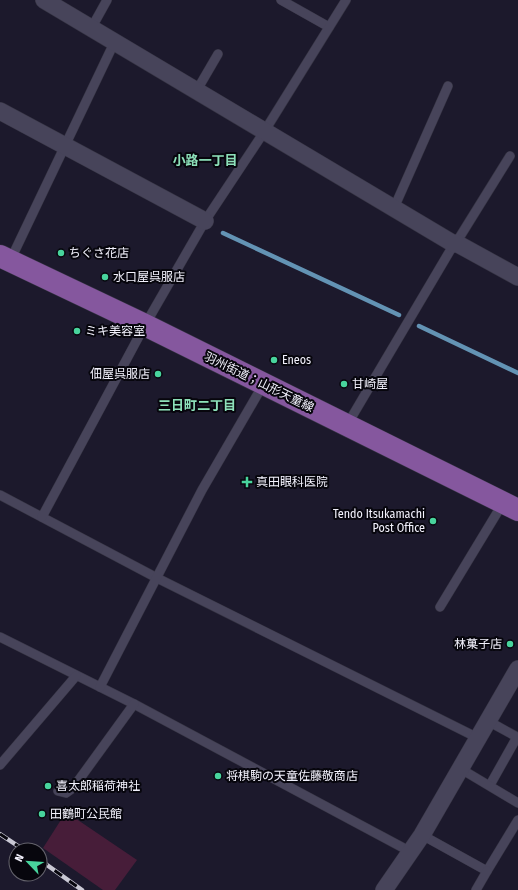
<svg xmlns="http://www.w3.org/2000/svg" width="518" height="890" viewBox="0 0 518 890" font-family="'Fira Sans Condensed','Noto Sans JP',sans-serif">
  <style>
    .green { fill: #471d39 }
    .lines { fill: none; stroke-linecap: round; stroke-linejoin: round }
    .stream { stroke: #6393b4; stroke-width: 4.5 }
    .lane-casing { stroke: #363443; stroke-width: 10 }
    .street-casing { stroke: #363443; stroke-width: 18 }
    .primary-casing { stroke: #363443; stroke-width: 23 }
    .lane { stroke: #47445a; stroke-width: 9 }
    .street { stroke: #47445a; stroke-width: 17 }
    .primary { stroke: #85579e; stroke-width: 22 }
    .rail-casing { stroke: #c9c8d4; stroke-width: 4.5 }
    .rail { stroke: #07060d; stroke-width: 3; stroke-dasharray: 9; stroke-linecap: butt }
    .poi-dot { fill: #48d49d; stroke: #07060d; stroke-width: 1.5 }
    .labels { text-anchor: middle; stroke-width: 4; stroke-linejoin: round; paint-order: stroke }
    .poi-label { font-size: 12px; fill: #f3f2fd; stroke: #07060d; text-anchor: start }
    .street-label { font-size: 12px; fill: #f3f2fd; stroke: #07060d }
    .neighbourhood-label { font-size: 13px; font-weight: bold; fill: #8de1ba; stroke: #07060d }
  </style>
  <rect width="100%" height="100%" fill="#1c192c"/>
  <polygon class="green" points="66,812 137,860 115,890 103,890 43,848"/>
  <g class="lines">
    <g class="stream">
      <polyline points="223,233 399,315"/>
      <polyline points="419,326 518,373"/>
    </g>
    <g class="lane-casing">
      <g id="lane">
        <polyline points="281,0 329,27"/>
        <polyline points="92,27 107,0"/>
        <polyline points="197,90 218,54"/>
        <polyline points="394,208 448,86"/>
        <polyline points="456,243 510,156"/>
        <polyline points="10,261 115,41"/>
        <polyline points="347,425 454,244"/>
        <polyline points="0,495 157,578 478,738"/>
        <polyline points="42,517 145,325 205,221 264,132 346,0"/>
        <polyline points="440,607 503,503"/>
        <polyline points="0,637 134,704 411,852"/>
        <polyline points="100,687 202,490 263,385"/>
        <polyline points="488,721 517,737 490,785"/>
        <polyline points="0,765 76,676"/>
        <polyline points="461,769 518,803"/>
        <polyline points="58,791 66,793 73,788 134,704"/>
        <polyline points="422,835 487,871 518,820"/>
        <polyline points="476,890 487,871"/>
      </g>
    </g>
    <g class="street-casing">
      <g id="street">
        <polyline points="44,0 454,244 456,243 518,277"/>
        <polyline points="0,111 205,221"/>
        <polyline points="384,890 422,835 518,669"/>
      </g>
    </g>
    <g class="primary-casing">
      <polyline id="primary" points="0,256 145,325 518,510"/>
    </g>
    <use href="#lane" class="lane"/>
    <use href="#street" class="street"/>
    <use href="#primary" class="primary"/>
    <g class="rail-casing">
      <g id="rail">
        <polyline points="0,834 24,850"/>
        <polyline points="40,860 82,890"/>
      </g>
    </g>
    <use href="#rail" class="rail"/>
  </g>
  <g class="poi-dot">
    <circle cx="61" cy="253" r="4"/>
    <circle cx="105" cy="277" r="4"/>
    <circle cx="77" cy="331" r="4"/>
    <circle cx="274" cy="360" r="4"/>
    <circle cx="158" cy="374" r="4"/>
    <circle cx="344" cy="384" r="4"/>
    <path d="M245 476h4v4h4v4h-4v4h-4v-4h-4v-4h4z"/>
    <circle cx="433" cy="521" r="4"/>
    <circle cx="510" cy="644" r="4"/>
    <circle cx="218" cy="776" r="4"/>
    <circle cx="48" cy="786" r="4"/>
    <circle cx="42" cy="814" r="4"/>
  </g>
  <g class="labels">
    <g class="poi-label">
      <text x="69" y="257">ちぐさ花店</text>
      <text x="113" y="281">水口屋呉服店</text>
      <text x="85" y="335">ミキ美容室</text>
      <text x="282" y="364">Eneos</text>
      <text x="150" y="378" text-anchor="end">佃屋呉服店</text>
      <text x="352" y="388">甘崎屋</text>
      <text x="256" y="486">真田眼科医院</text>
      <text x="425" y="518" text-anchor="end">Tendo Itsukamachi<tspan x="425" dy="14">Post Office</tspan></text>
      <text x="502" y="648" text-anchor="end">林菓子店</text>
      <text x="226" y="780">将棋駒の天童佐藤敬商店</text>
      <text x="56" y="790">喜太郎稲荷神社</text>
      <text x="50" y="818">田鶴町公民館</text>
    </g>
    <g class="street-label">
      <text transform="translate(259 382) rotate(26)" y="4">羽州街道；山形天童線</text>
    </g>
    <g class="neighbourhood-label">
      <text x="205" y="165">小路一丁目</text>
      <text x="197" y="410">三日町二丁目</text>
    </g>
  </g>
  <g transform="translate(28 862) rotate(295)"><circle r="19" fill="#07060d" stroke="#65646d"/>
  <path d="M0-3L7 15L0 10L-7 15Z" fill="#48d49d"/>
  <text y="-6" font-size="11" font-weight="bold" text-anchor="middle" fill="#f3f2fd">N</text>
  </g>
</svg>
